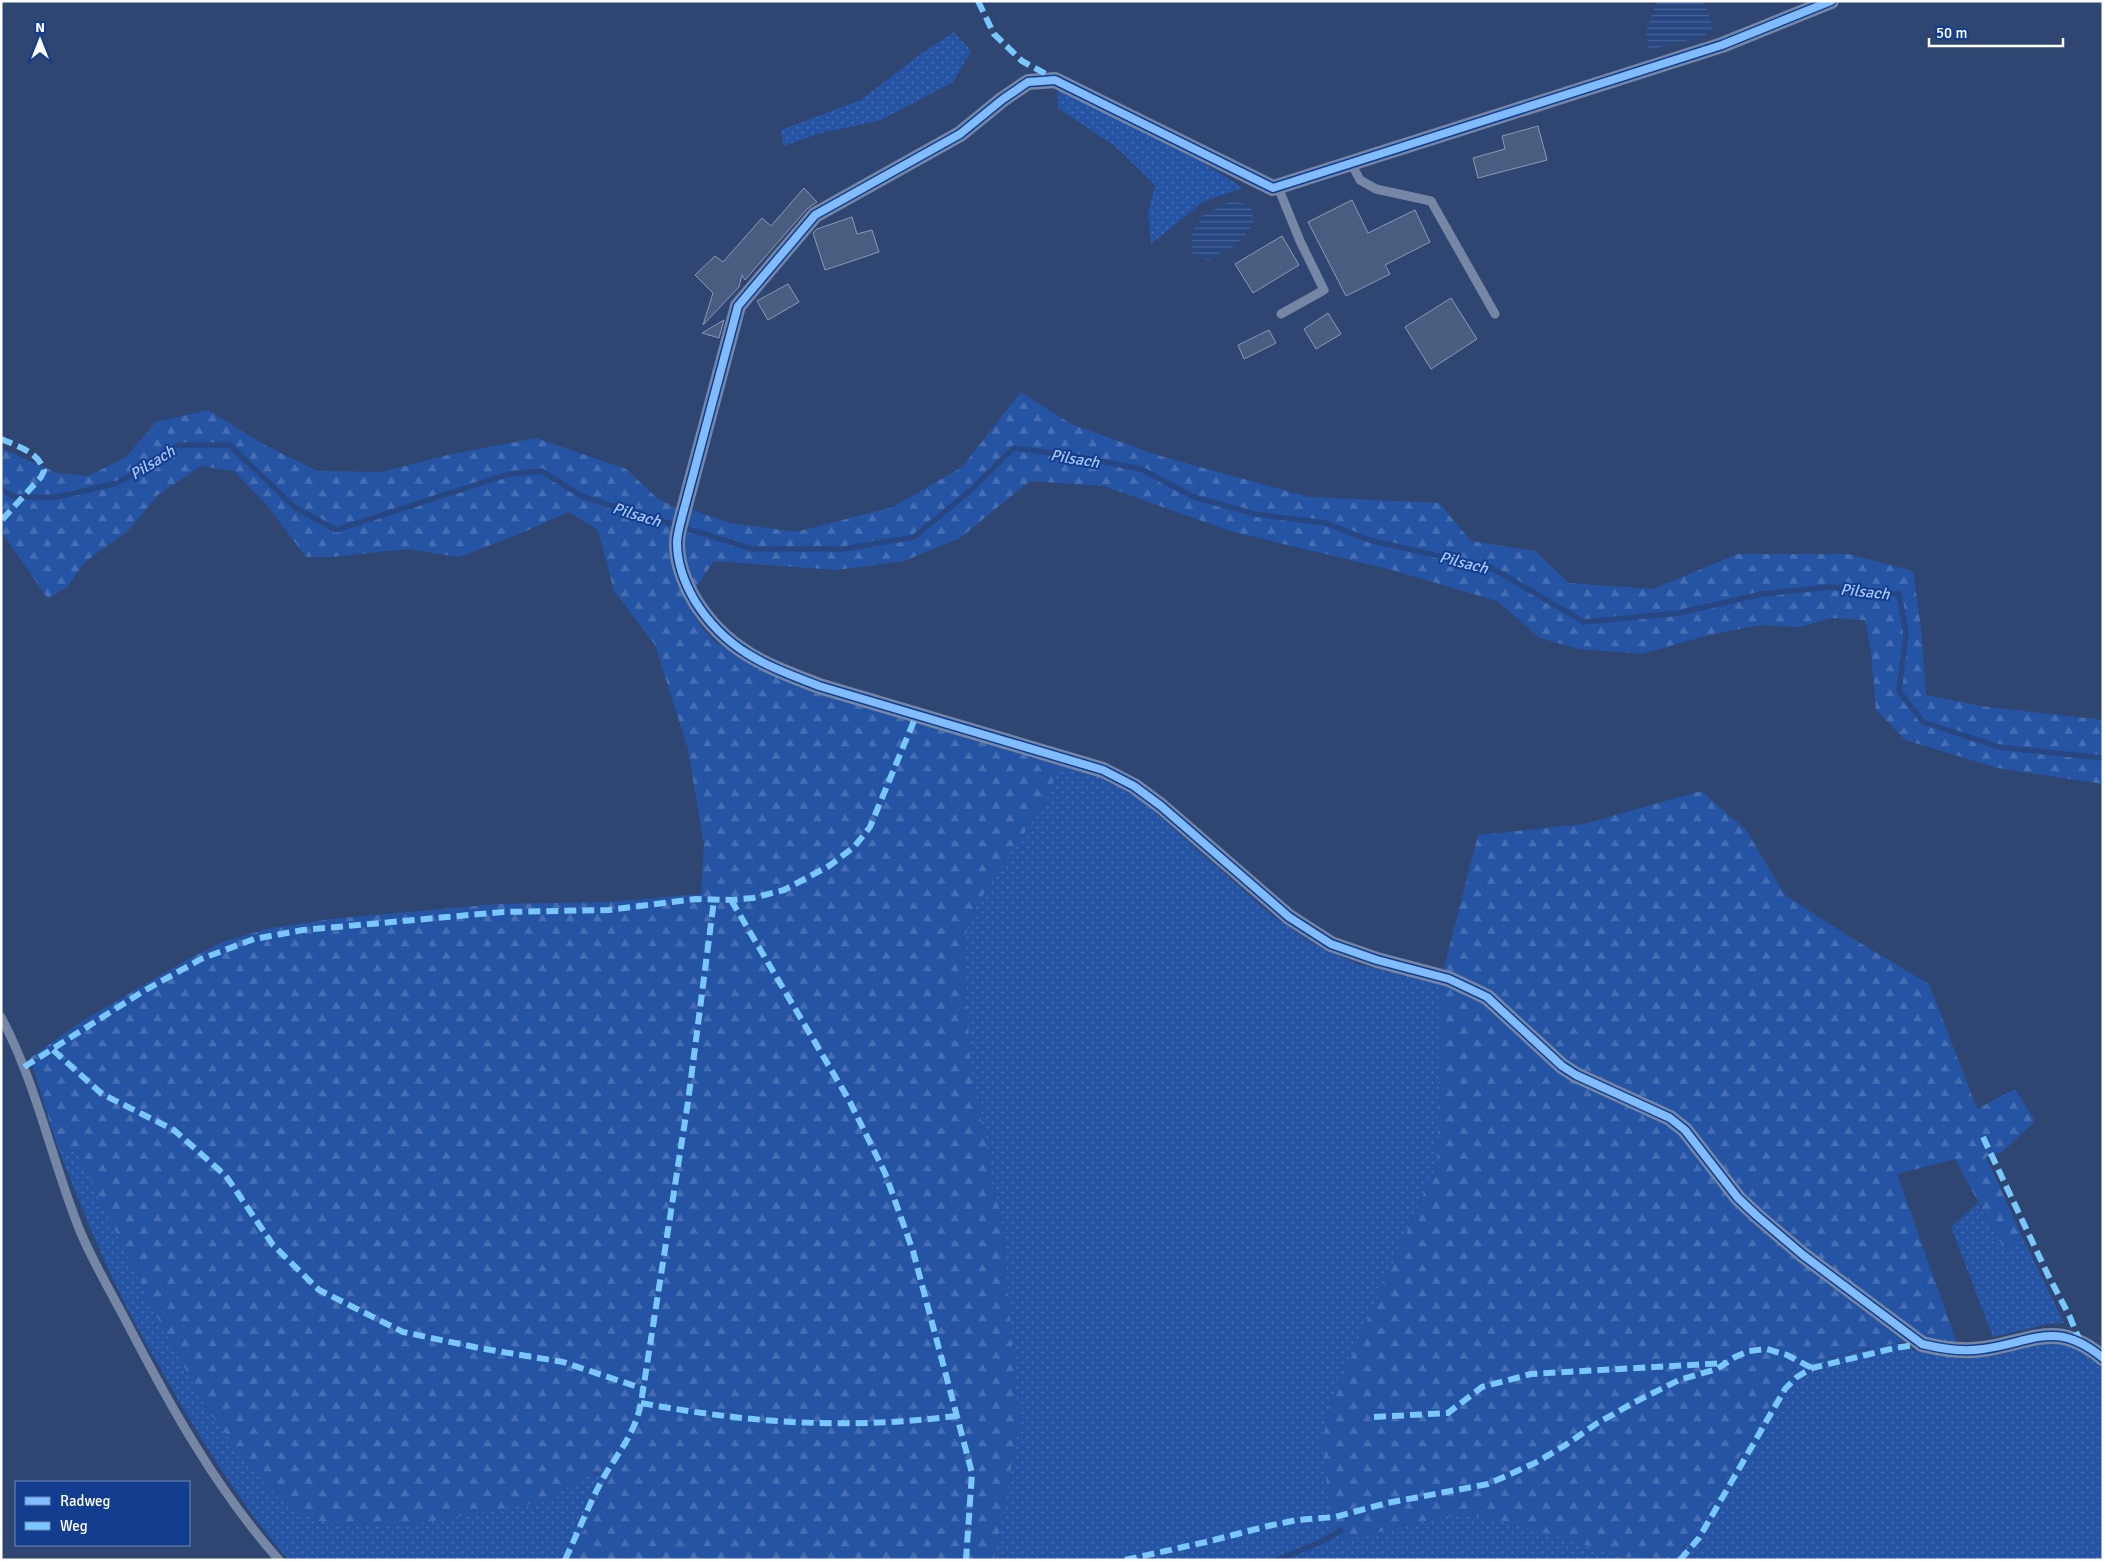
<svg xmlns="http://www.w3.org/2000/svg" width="2104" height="1561" viewBox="0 0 2104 1561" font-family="Signika,sans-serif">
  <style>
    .grass { fill: url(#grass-dots) }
    .forest { fill: url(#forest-firs) }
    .water { fill: url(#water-rules) }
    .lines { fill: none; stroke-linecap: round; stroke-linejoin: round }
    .stream { stroke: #284782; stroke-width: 5.5 }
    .building { fill: #495d80; stroke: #8b99b3 }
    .service { stroke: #7687a5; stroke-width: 9 }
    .minor { stroke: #7687a5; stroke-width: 16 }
    .quiet { stroke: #7ac7fe; stroke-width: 6; stroke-dasharray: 12 6; stroke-linecap: butt }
    .cycleway-casing { stroke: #133d8e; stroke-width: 11 }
    .cycleway { stroke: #80bcff; stroke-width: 8 }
    .labels { text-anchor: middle; stroke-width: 4; stroke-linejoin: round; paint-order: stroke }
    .water-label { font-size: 16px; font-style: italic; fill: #a8c6f8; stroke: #133d8e }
  </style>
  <defs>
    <pattern id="grass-dots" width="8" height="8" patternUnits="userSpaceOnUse" patternTransform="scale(1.25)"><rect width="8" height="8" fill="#2554a5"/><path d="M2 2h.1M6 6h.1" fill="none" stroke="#466eb2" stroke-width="1.8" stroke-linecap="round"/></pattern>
    <pattern id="forest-firs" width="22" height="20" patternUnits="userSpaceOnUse" patternTransform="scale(1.25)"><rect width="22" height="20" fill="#2554a5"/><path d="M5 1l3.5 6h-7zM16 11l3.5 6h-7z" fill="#466eb2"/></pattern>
    <pattern id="water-rules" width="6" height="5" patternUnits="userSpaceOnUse" patternTransform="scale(1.25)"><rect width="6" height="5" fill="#284782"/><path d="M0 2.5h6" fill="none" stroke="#486395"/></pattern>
  </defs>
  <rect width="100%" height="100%" fill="#2f4672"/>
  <g class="grass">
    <polygon points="954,32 971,51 953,82 881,120 817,134 784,146 781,130 861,100 919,55"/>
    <polygon points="1058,90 1200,161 1243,188 1204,201 1151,244 1148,213 1155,185 1116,147 1058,108"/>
    <polygon points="1059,765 1102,777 1133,793 1268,912 1312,943 1357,964 1442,984 1437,1164 1329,1407 1322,1444 1335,1533 1345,1539 1359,1537 1445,1516 1473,1515 1506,1522 1684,1548 1784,1381 1799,1365 1896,1343 1915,1351 1964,1359 1996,1355 2045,1343 2060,1343 2078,1347 2103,1368 2103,1560 994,1560 1019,1426 1002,1223 972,1077 963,956 969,919 991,882 1049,796"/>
    <path d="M57 1145 78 1154 148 1299 207 1409 548 1501C569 1485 583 1471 610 1475L570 1560H289C248 1514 216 1463 185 1411 160 1368 135 1326 114 1281 93 1237 75 1191 57 1145Z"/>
    <polygon points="1978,1203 2005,1251 2021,1234 2064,1323 2046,1324 1993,1337 1951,1227"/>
  </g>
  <g class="forest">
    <polygon points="1021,392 1071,424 1157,455 1309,497 1439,503 1471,541 1535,551 1569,583 1653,589 1738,554 1848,554 1913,571 1921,628 1926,695 1980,706 2103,720 2103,784 1998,768 1905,740 1876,710 1871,652 1865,620 1832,618 1800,627 1759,625 1705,636 1642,654 1579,649 1540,638 1497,601 1392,570 1230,531 1104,486 1030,481 960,538 904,561 837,570 714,561 687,600 700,625 714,641 773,676 1059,765 1049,796 991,882 969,919 963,956 972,1077 1002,1223 1019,1426 994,1560 570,1560 610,1476 597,1473 579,1479 548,1501 410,1525 349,1526 318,1521 290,1509 265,1485 207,1409 148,1299 78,1154 57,1145 30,1058 79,1023 190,958 223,942 266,929 331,919 496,904 609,902 701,894 704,845 688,749 655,645 614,591 598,530 568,512 517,535 459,557 407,549 331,557 306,557 267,505 234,471 201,466 158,495 128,531 85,562 67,587 48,599 1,531 1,448 57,473 88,476 125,458 156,422 208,410 263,444 317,471 381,472 448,455 536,438 626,469 657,498 674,507 693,510 730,523 796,532 893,507 962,467"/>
    <path d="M1701 791 1746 830 1785 895 1850 937 1929 984 1977 1109 2015 1089 2035 1121 2002 1152 1986 1157 2021 1234 2005 1251 1955 1159 1897 1174 1957 1343 1926 1338 1859 1350 1799 1365 1784 1381 1694 1534C1675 1560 1659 1559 1628 1557L1506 1522 1473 1515 1445 1516 1359 1537 1345 1539 1335 1533 1331 1522 1322 1444 1329 1407 1437 1164 1442 976 1478 835 1584 824Z"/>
  </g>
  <g class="water">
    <polygon points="1657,1 1704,1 1713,27 1704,36 1649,50 1646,31"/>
    <polygon points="1230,201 1251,205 1254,223 1238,244 1208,260 1192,253 1192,232 1203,216"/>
  </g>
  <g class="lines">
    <g class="stream">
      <polyline points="1,489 14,497 57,497 118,483 178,445 230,445 294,507 336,530 509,474 542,471 583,497 753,549 843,549 914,537 971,490 1014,448 1080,457 1141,469 1194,497 1255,514 1326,523 1369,540 1492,568 1584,622 1679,613 1762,594 1830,587 1899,594 1906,634 1899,691 1923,722 1999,747 2103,758"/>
      <polyline points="1277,1560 1325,1540 1341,1530"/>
    </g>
  </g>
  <g class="building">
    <polygon points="1538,126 1547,160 1478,178 1473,158 1505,149 1502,136"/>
    <polygon points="804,188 817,202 807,209 745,280 742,275 739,287 703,325 713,293 695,275 715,256 723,262 762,218 771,226"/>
    <polygon points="1352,200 1368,233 1415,210 1430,242 1385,265 1390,274 1346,296 1308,222"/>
    <polygon points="852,217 857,234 872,230 879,252 825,270 813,233 817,229"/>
    <polygon points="1282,236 1299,265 1253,293 1235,264"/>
    <polygon points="788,284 799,302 768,320 757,301"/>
    <polygon points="1451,298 1477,339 1431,369 1405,327"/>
    <polygon points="1328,313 1341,334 1316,349 1304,329"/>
    <polygon points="724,320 719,338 702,333"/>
    <polygon points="1269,330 1276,343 1244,359 1238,345"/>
  </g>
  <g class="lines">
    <g class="service">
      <polyline points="1351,163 1360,180 1376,189 1431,201 1495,314"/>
      <polyline points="1278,187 1300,241 1324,290 1281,314"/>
      <path d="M1 1017C36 1083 51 1157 78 1226 91 1259 110 1290 126 1321 169 1404 216 1489 279 1560"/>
    </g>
    <path class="minor" d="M1831 1 1722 45 1273 188 1055 80 1028 82 1003 99 960 134 815 215 738 306 683 513C681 522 677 533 677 543 677 563 685 584 695 601 726 651 767 666 819 686L1103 770 1134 786 1161 806 1289 917 1331 944 1377 960 1449 979 1487 997 1562 1066 1576 1075 1670 1118 1685 1130 1738 1198 1756 1215 1803 1255 1922 1344C1942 1349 1963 1352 1983 1349 2034 1342 2056 1319 2103 1358"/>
    <g class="quiet">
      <polyline points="978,1 994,34 1022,61 1053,78"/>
      <path d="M1 439C17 446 39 452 44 471L41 477 1 521"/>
      <polyline points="731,900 849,1100 885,1173 913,1251 972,1473 966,1560"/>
      <polyline points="53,1050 102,1094 174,1130 226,1176 273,1245 319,1290 403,1332 479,1348 563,1362 644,1389"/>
      <polyline points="24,1067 142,992 201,959 254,939 303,930 503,912 609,910 696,899 731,900 753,898 784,890 829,866 854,847 870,827 916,716"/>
      <polyline points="1983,1137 2048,1275 2069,1315 2080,1341"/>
      <path d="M641 1403C749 1423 847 1430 956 1416"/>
      <polyline points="1374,1417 1448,1413 1482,1387 1531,1374 1725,1363"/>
      <path d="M565 1560C577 1534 588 1507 601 1482 617 1453 634 1437 641 1403L688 1102 714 900"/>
      <polyline points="1125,1560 1206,1542 1268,1526 1297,1520 1335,1517 1387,1503 1488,1484 1535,1463 1564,1446 1596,1424 1633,1403 1679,1380 1717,1369 1735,1357 1749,1351 1767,1349 1787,1355 1812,1368"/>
      <polyline points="1680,1560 1699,1538 1785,1389 1797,1377 1812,1368 1895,1348 1922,1344"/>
    </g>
    <g class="cycleway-casing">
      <path id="cycleway" d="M1831 1 1722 45 1273 188 1055 80 1028 82 1003 99 960 134 815 215 738 306 683 513C681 522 677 533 677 543 677 563 685 584 695 601 726 651 767 666 819 686L1103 770 1134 786 1161 806 1289 917 1331 944 1377 960 1449 979 1487 997 1562 1066 1576 1075 1670 1118 1685 1130 1738 1198 1756 1215 1803 1255 1922 1344C1942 1349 1963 1352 1983 1349 2034 1342 2056 1319 2103 1358"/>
    </g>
    <use href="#cycleway" class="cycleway"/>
  </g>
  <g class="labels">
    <g class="water-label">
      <text transform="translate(1075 458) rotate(9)" y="6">Pilsach</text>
      <text transform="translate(152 462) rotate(-32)" y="6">Pilsach</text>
      <text transform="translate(637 514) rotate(17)" y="6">Pilsach</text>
      <text transform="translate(1464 562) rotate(14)" y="6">Pilsach</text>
      <text transform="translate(1865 591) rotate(6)" y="6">Pilsach</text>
    </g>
  </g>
  <rect width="2104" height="1561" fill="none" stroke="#ffffff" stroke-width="5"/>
  <rect x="15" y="1481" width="175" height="65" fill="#133d8e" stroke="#718bbb"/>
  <rect x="25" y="1497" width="25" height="8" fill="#80bcff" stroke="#718bbb"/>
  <text x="60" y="1506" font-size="15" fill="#ffffff">Radweg</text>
  <rect x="25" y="1522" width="25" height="8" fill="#7ac7fe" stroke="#718bbb"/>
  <text x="60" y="1531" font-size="15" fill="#ffffff">Weg</text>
  <g transform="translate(40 40)" stroke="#133d8e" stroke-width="4" paint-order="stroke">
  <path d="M0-4L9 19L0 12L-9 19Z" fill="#ffffff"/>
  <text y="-8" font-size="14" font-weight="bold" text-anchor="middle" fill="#ffffff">N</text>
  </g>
  <path d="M1929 38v8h134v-8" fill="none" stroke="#ffffff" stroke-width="2.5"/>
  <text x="1936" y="38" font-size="15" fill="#ffffff" stroke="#133d8e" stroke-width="4" paint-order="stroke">50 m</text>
</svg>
